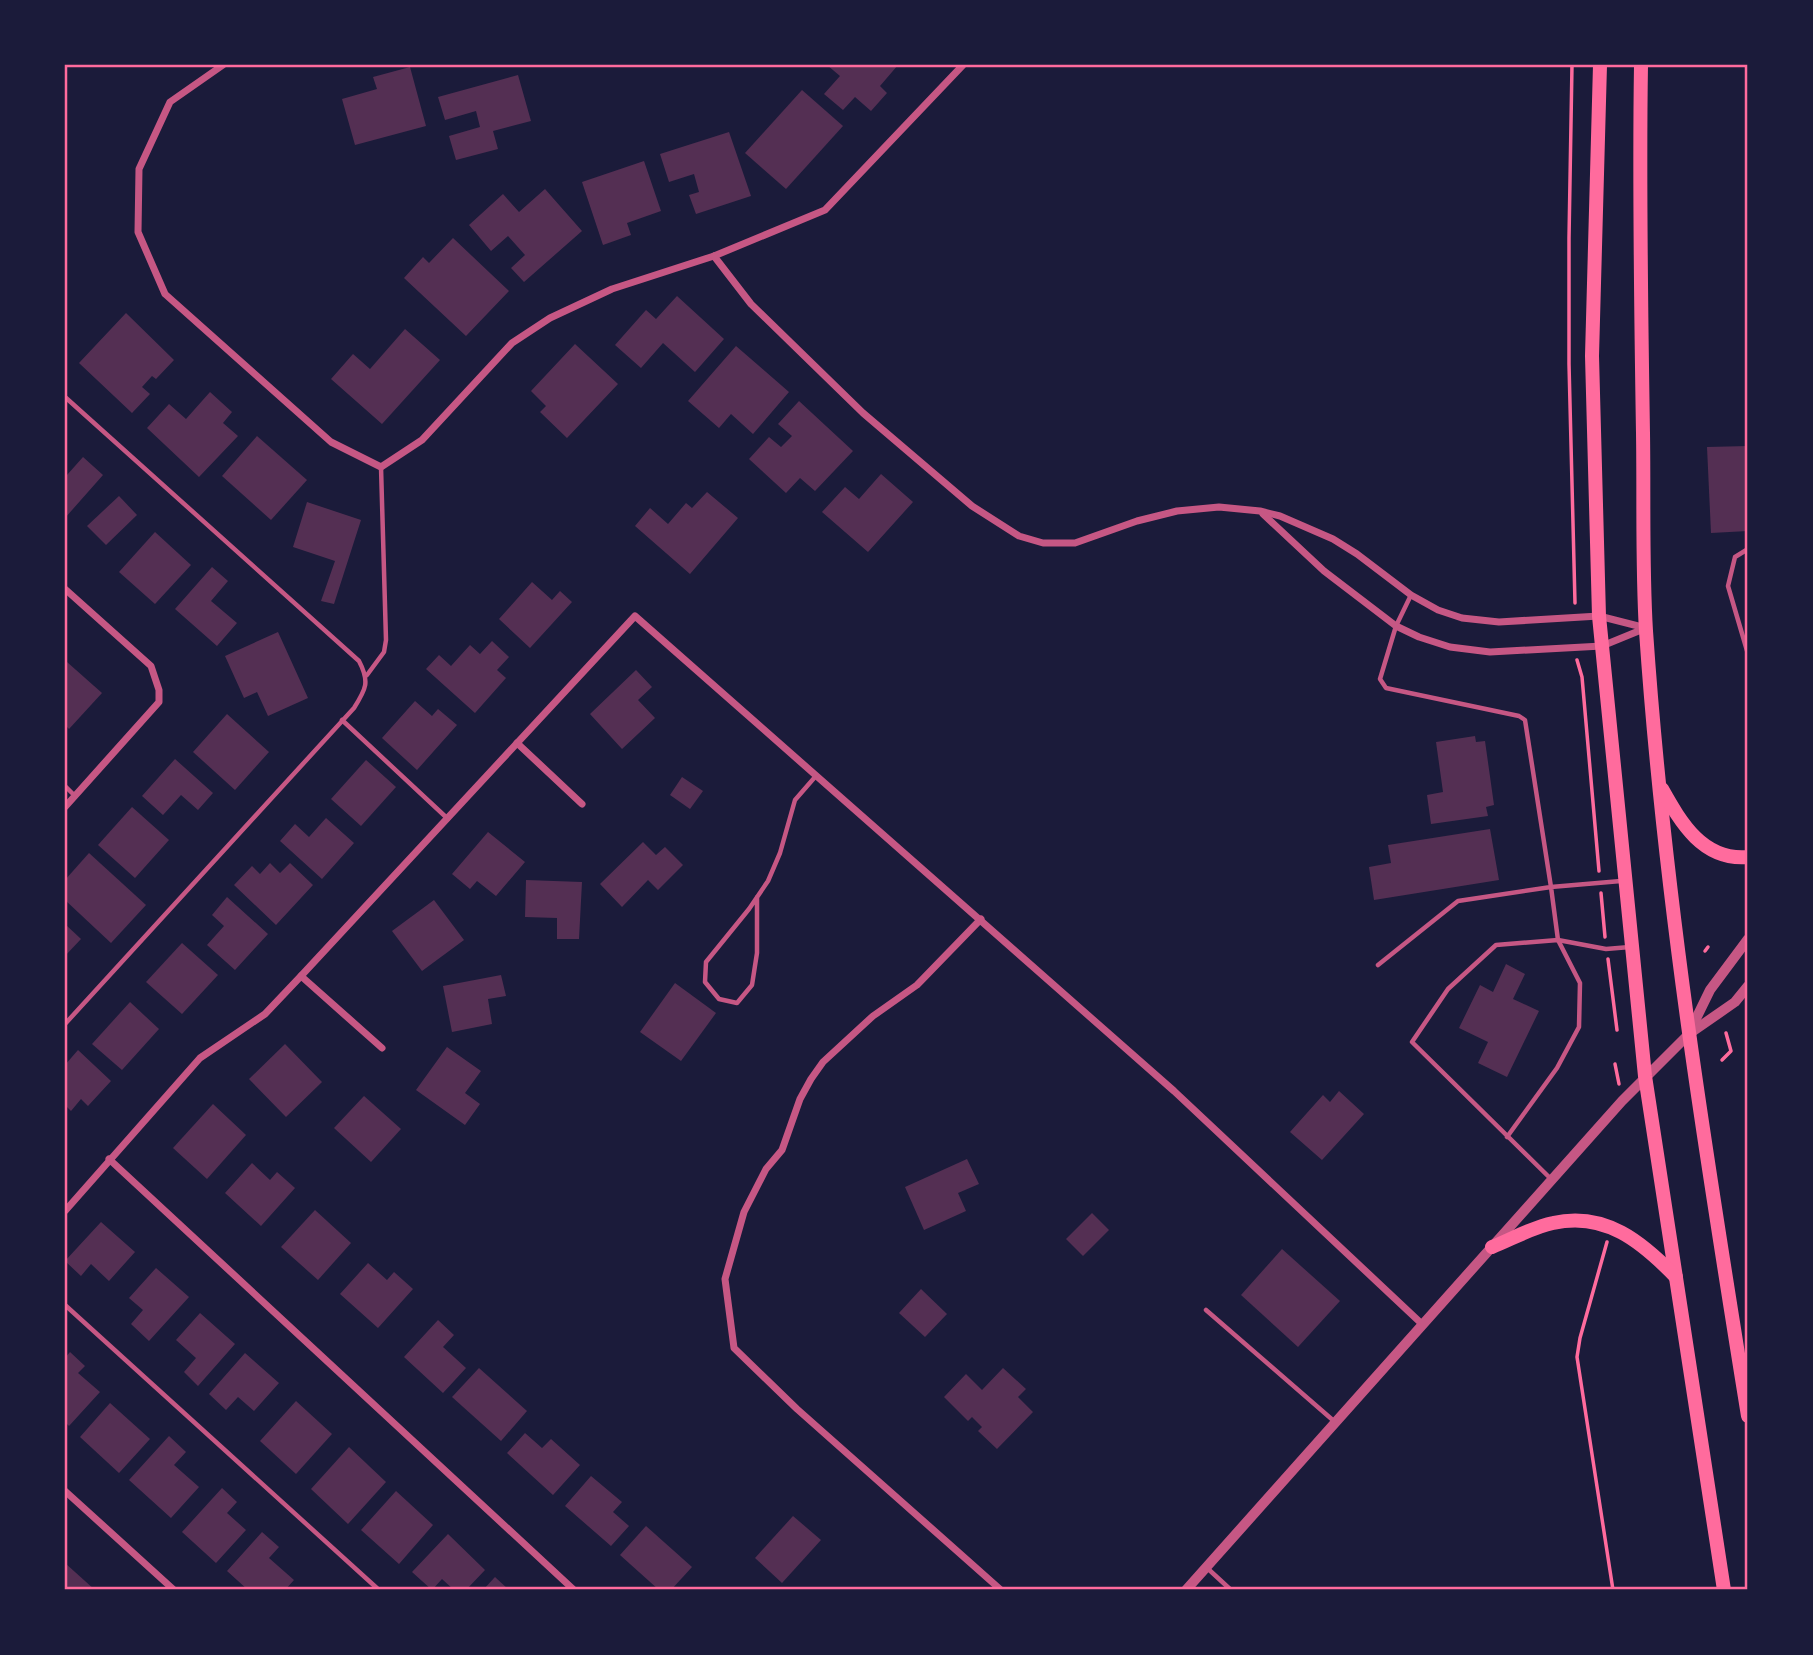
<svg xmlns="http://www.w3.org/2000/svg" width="1813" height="1655" viewBox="0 0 1813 1655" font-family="Commissioner,sans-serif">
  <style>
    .building { fill: #542f53 }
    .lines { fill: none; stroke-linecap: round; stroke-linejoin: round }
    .path { stroke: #ff6b9d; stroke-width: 3.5 }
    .service { stroke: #c65784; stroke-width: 4.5 }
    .minor { stroke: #c65784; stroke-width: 7 }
    .tertiary { stroke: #c65784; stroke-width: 10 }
    .primary { stroke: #ff6b9d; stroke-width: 14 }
    .neatline { fill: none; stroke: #ff6b9d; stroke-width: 2.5 }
  </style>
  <rect width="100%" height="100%" fill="#1b1b3a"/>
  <g class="building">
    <polygon points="827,65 898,65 880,86 887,93 871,111 855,97 843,110 824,94 840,76"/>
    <polygon points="410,67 426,126 355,145 342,99 377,89 373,77"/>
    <polygon points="518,75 531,121 493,131 498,149 456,160 449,136 480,127 476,111 445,120 438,97"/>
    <polygon points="802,90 843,126 786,189 745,153"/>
    <polygon points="729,132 751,196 696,214 689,195 699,192 694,174 669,182 660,154"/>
    <polygon points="644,161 661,211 627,223 631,235 603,245 582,182"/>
    <polygon points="545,189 582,231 524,282 511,268 525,255 508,236 491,251 469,225 503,194 519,212"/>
    <polygon points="453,238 509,291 466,336 404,278 423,257 429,263"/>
    <polygon points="677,296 724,339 695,372 663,343 641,368 615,345 646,310 656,319"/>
    <polygon points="126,313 174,360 156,379 152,376 142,387 150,394 132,413 79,363"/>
    <polygon points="405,329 440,360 382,424 331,379 353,354 370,369"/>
    <polygon points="575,344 618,384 567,438 540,412 546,406 531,391"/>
    <polygon points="736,346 789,392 753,434 731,414 719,428 688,401"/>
    <polygon points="210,392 232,412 223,423 238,436 199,477 147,428 169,404 186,419"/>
    <polygon points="799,401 853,451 815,491 800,478 786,493 749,459 769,437 781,447 792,436 778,424"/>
    <polygon points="257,436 307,480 271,520 222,476"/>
    <polygon points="1748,446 1748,531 1711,533 1707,447"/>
    <polygon points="83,457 103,475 65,518 65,473 67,475"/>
    <polygon points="881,474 913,502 868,552 822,512 845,487 859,499"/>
    <polygon points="707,492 738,518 690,574 635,526 650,508 668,524 686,503 692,508"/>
    <polygon points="119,496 137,515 106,545 87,526"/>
    <polygon points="307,502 361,520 334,604 321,601 335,561 293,547"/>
    <polygon points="155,532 191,565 155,604 119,572"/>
    <polygon points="212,567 228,581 211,601 237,623 217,646 175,609"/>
    <polygon points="532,582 552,600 560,591 572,602 530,648 499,619"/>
    <polygon points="278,632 308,698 268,716 257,692 244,698 225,656"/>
    <polygon points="492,641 509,657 497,670 506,678 475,713 426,669 439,655 451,666 470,645 480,654"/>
    <polygon points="67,662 102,693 69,729 65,725 65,665"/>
    <polygon points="636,670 652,687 638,700 655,718 622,749 590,714"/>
    <polygon points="415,701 432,716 438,709 457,725 417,770 382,738"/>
    <polygon points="227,714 269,752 235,790 193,752"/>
    <polygon points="1475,736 1476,742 1485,741 1494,805 1486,807 1488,816 1431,824 1427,795 1443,792 1436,742"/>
    <polygon points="175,759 213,793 198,810 181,795 163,815 142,796"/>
    <polygon points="366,760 396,787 361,826 331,799"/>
    <polygon points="682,777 703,791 690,809 670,795"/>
    <polygon points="132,807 169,840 135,878 98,845"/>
    <polygon points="326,818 354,843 322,879 280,841 295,824 309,837"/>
    <polygon points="1490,829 1499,880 1374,900 1369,867 1391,863 1388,845"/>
    <polygon points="488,832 525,862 496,896 477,881 470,889 452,874"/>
    <polygon points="643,842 656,855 665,847 683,865 658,890 648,880 622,907 600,884"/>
    <polygon points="89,853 146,905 111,943 65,900 65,880"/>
    <polygon points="270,863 280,873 290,863 313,885 276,925 234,885 252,866 260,874"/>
    <polygon points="526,880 582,882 579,939 557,939 557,918 525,917"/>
    <polygon points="227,897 268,934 235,970 207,945 224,926 212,915"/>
    <polygon points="434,900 464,940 422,971 392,931"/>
    <polygon points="65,924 81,939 65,956"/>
    <polygon points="182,943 218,975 182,1014 146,982"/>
    <polygon points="1506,964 1525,974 1513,999 1539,1011 1507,1077 1478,1063 1488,1042 1459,1028 1480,985 1493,992"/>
    <polygon points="501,975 506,996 488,999 492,1024 452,1032 443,986"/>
    <polygon points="675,983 716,1013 681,1061 640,1032"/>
    <polygon points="130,1002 159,1029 122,1070 92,1044"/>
    <polygon points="285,1044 322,1082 286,1117 249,1079"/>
    <polygon points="447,1047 481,1071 465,1093 480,1104 465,1125 416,1090"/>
    <polygon points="78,1050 111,1081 88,1106 81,1099 71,1111 65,1105 65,1065"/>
    <polygon points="1339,1091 1364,1114 1322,1160 1290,1132 1323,1095 1330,1102"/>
    <polygon points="364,1096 401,1129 371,1162 334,1128"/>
    <polygon points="213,1104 246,1135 207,1179 173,1148"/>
    <polygon points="967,1159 979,1184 958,1193 966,1211 924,1230 905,1187"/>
    <polygon points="252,1163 270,1180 277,1172 295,1188 261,1226 225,1193"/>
    <polygon points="315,1210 351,1243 318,1280 281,1247"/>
    <polygon points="1092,1213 1109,1230 1083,1256 1066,1239"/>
    <polygon points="101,1222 135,1252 109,1281 91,1264 81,1276 65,1261"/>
    <polygon points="1282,1249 1340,1301 1298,1347 1241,1295"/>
    <polygon points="368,1263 387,1280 394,1272 413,1289 378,1328 340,1294"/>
    <polygon points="156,1268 189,1297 149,1341 131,1324 143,1310 129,1298"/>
    <polygon points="921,1289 947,1314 925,1337 899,1313"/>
    <polygon points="200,1313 235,1344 198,1386 184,1372 196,1358 176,1340"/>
    <polygon points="438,1320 454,1335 443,1347 466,1368 443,1393 404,1357"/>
    <polygon points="70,1352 85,1366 78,1373 100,1392 69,1426 65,1422 65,1358"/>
    <polygon points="245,1353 279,1383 254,1411 238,1397 226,1410 209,1394"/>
    <polygon points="479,1368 527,1411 501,1441 452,1397"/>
    <polygon points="1003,1368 1026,1389 1018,1397 1033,1412 997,1449 978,1431 982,1427 972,1417 968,1421 944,1397 966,1374 982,1390"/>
    <polygon points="296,1401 332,1434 296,1474 260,1441"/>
    <polygon points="110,1403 150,1439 119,1473 80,1437"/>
    <polygon points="525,1433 542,1448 551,1439 580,1465 553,1495 507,1453"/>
    <polygon points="169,1436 186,1452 174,1465 199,1487 171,1518 129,1480"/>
    <polygon points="349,1447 386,1482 348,1524 311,1489"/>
    <polygon points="591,1476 622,1502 613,1512 629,1526 611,1546 565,1506"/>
    <polygon points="222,1488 237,1502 227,1513 246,1530 216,1563 182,1532"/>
    <polygon points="396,1491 433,1525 399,1564 361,1530"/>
    <polygon points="793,1516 821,1540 782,1583 755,1558"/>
    <polygon points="646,1526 692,1567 671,1590 659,1590 620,1555"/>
    <polygon points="262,1532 279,1547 269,1558 294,1580 285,1590 248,1590 227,1571"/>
    <polygon points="448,1534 485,1570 466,1590 454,1590 442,1579 432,1590 412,1572"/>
    <polygon points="65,1563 95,1590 65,1590"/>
    <polygon points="495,1577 509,1590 483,1590"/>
  </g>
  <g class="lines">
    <g class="path">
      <polyline points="1572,65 1569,238 1569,364 1575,603"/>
      <polyline points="1577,660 1582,677 1599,871"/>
      <polyline points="1601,893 1605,937"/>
      <polyline points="1705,951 1708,947"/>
      <polyline points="1608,959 1617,1030"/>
      <polyline points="1722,1060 1731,1051 1726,1033"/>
      <polyline points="1615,1064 1619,1084"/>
      <polyline points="1607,1242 1580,1338 1577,1357 1613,1590"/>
    </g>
    <g class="service">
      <path d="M65 397 359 661C370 682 366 689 354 708L65 1024"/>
      <polyline points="1748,549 1735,557 1728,586 1748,654"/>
      <polyline points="367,675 384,652 386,640 381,467"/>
      <polyline points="342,720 448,819"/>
      <polyline points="65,786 75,796"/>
      <polyline points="757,897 757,953 752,985 737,1003 719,999 705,982 706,962 749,909 768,881 780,853 795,800 815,777"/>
      <polyline points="1378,965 1458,901 1551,887 1525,720 1519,716 1386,688 1380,679 1396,626 1411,595"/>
      <polyline points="1507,1137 1557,1068 1579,1027 1580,983 1558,940 1551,887 1621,881"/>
      <polyline points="1551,1179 1412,1042 1448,989 1496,945 1558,940 1606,949 1630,947"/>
      <polyline points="65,1305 379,1590"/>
      <polyline points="1206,1310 1335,1422"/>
      <polyline points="1206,1567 1231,1590"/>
    </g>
    <g class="minor">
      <polyline points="223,65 170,102 139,169 138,232 165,294 331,442 381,467 422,440 512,343 550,318 612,289 714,256 825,210 963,65"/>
      <polyline points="714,256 751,304 863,413 972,506 1019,536 1043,543 1075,543 1137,521 1177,511 1219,507 1260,511 1280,516 1333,539 1357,554 1411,595 1438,610 1462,618 1499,622 1599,616 1646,628"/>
      <polyline points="1263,514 1324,571 1396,626 1419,637 1450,647 1490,652 1602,646 1646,628"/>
      <polyline points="65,589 151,666 159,690 159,702 65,807"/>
      <polyline points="517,743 582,804"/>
      <polyline points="981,919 917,985 873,1016 823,1062 811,1079 800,1099 782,1150 766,1169 744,1212 725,1279 734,1348 797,1409 1001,1590"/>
      <polyline points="301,976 382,1048"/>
      <polyline points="109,1159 574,1590"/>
      <polyline points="65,1211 200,1058 265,1014 301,976 635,616 1174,1091 1423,1325"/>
      <polyline points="65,1491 174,1590"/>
    </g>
    <g class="tertiary">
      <polyline points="1690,1031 1710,990 1748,939"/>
      <polyline points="1186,1590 1622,1101 1689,1034 1735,1002 1748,986"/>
    </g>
    <g class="primary">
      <polyline points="1600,65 1592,356 1599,616 1645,1076 1724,1590"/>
      <path d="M1641 65C1639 188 1641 310 1643 433 1644 499 1642 566 1646 631 1664 895 1706 1156 1748 1416"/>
      <path d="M1662 789C1681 823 1703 861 1748 857"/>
      <path d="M1492 1247C1512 1239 1533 1227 1553 1223 1605 1211 1642 1242 1676 1277"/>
    </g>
  </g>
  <rect width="1813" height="1655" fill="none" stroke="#1b1b3a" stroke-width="133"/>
  <rect x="66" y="66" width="1680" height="1522" class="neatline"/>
</svg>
